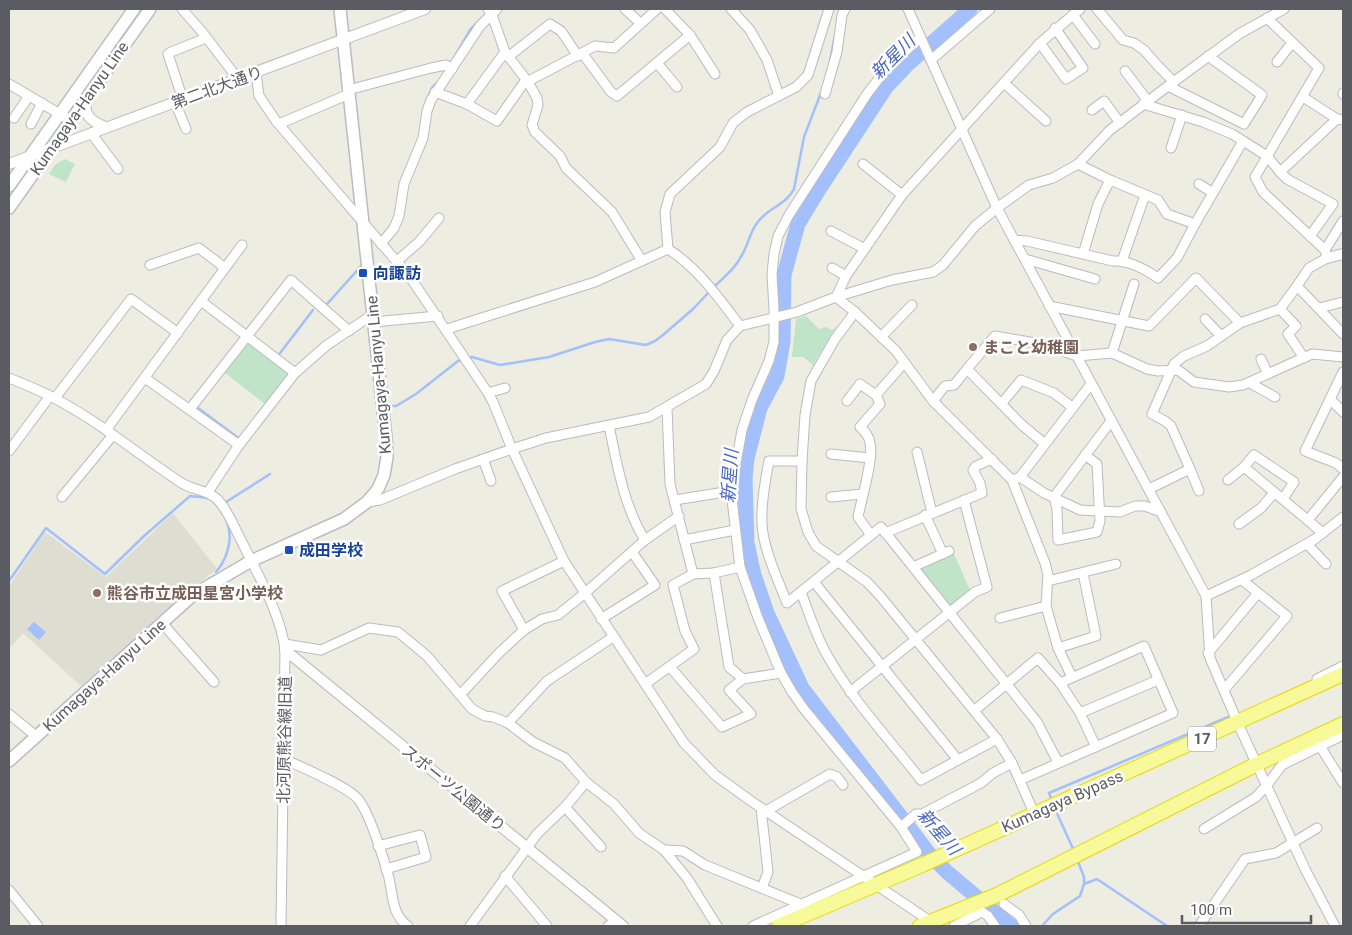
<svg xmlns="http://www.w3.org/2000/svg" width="1352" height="935" viewBox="0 0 1352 935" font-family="Roboto,'Noto Sans JP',sans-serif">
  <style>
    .education { fill: #ddddd1 }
    .green { fill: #bfe4c8 }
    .water { fill: #a3c0fc }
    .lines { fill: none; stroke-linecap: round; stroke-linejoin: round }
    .stream { stroke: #a3c0fc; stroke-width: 2.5 }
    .river { stroke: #a3c0fc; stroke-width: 15 }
    .minor-casing { stroke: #babbc1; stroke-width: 11 }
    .tertiary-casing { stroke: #babbc1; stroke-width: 12 }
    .secondary-casing { stroke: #bbbcc3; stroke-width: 14 }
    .trunk-casing { stroke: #e8d807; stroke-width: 16 }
    .minor { stroke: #fff; stroke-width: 9 }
    .tertiary { stroke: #fff; stroke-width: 10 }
    .secondary { stroke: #fff; stroke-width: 11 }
    .trunk { stroke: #f8fa9a; stroke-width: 14 }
    .transit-dot { fill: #1a4fb4; stroke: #fff; stroke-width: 2 }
    .education-dot { fill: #8d6e63; stroke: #fff; stroke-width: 2 }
    .labels { text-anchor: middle; stroke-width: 5; stroke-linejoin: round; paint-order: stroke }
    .shield { fill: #fff; stroke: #8c8d92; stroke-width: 1 }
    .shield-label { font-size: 15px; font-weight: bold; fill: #5b5c63 }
    .street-label { font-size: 16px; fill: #5b5c63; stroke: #fff }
    .transit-label { font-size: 16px; font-weight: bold; fill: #164399; stroke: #fff; text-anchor: start }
    .education-label { font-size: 16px; font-weight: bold; fill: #785e54; stroke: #fff; text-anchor: start }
    .water-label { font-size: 18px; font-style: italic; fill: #4764bf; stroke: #fff }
  </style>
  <rect width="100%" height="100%" fill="#edede2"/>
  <polygon class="education" points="173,513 217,569 177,600 81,686 23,633 9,649 9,586 45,532 106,577"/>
  <g class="green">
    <polygon points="65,159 75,164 66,182 49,174 55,165"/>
    <polygon points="806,316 819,329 826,327 832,330 837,325 813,365 803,357 792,357 796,319"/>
    <polygon points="247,342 288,374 265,404 224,372"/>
    <polygon points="953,552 970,590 950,607 918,568"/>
  </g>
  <polygon class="water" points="34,622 46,632 39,640 27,629"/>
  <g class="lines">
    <g class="stream">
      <polyline points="455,56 470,30 482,18"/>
      <polyline points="830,61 835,35"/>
      <polyline points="426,102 432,88 440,80"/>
      <path d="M714 287C724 277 736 268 742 255 748 245 750 232 757 223 767 208 786 205 794 189L804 137 822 90"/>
      <polyline points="327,304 362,265"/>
      <polyline points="277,357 313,310"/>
      <polyline points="386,406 396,406 416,394 458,361 472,357 500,365 549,357 595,342 609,339 646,345 655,341 663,335 693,309 710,291"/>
      <polyline points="198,408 237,437"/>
      <polyline points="214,491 218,484"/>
      <polyline points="226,502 270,474"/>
      <path d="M9 581 46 528 105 574 144 536 190 496C196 497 205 497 210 499 214 501 218 507 221 511 235 530 231 554 216 572"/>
      <polyline points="1052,801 1049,793 1228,717"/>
      <polyline points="1056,811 1074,851"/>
      <polyline points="1084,884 1097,879 1167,926"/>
      <polyline points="1042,926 1053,914 1080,896 1084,884 1084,877 1077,859"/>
    </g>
    <polyline class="river" points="970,9 906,66 887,86 818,191 798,224 784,275 783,342 777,376 760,408 747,458 745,479 747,543 754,575 767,613 802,688 931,856 947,872 1011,926"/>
    <g class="minor-casing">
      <g id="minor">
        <polyline points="182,9 203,33 238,79"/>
        <polyline points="488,9 492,15 505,52 528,82 537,98 538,105 532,125 535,132 560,156 566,168 612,212 642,261"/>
        <polyline points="625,9 640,23"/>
        <polyline points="731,9 750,30 767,60 779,96"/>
        <polyline points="908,9 997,208 1206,596 1210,658 1240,728 1305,869 1335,926"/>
        <polyline points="1097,9 1123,40 1134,43 1144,50 1158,66 1174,82"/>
        <polyline points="1073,15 1095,44"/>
        <polyline points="1267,18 1319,68 1255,177 1263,192 1325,250 1327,258 1309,268 1297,286 1343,334"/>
        <polyline points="690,35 715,74"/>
        <polyline points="1040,43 1066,79 1083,68 1055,28"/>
        <polyline points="583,54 611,92 617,96 690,35 665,9"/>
        <polyline points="508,57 550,24 561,31 578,56"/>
        <polyline points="931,60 990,9"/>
        <polyline points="1277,62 1292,43"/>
        <polyline points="657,63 677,87"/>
        <polyline points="1125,71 1148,101"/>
        <polyline points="256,73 259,96 276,121 410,277 488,393 493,402 512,449 564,561 684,743 715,775 751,801 933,923"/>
        <polyline points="1004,83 1046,121"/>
        <polyline points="9,84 70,120"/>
        <polyline points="1168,86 1244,124 1262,95 1208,56"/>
        <polyline points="348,90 431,68 446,65 452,69"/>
        <polyline points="435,92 467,104 497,121 523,84 595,46 614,48 657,9"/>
        <polyline points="1343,93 1343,94"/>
        <polyline points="825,94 837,52 842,15 845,9"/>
        <polyline points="1303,97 1337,119"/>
        <polyline points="183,100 168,54 171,52 206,38"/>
        <polyline points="175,102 186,129"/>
        <polyline points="467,104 505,52"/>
        <polyline points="1143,104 1203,122 1232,134 1267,156 1280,172 1337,119 1343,120"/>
        <polyline points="1092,110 1104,101 1120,123"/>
        <polyline points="14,118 29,96"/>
        <polyline points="31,124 42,103"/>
        <polyline points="279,124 349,94"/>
        <polyline points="91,133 118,169"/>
        <polyline points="1171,148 1182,115"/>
        <polyline points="863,164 902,195"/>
        <polyline points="1078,164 1110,180 1158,200 1167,214 1195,224"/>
        <polyline points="1280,172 1287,179 1333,204 1310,236"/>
        <polyline points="1199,184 1213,193"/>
        <polyline points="831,231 865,249"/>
        <path d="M1014 240 1027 241 1113 261C1129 260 1145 269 1158 278L1177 258 1195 224 1243 141"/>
        <polyline points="381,244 394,228 399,216 404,184 423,138 427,111 431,100 480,26 497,9"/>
        <polyline points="668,249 665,212 670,194 720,147 733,123 747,112 796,87 808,75 829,9"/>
        <polyline points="1325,250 1343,221"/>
        <polyline points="1083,254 1098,204 1110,180"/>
        <polyline points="1025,259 1095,279"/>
        <polyline points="397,261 419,242 439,218"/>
        <polyline points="1122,261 1145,195"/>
        <polyline points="150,265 199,248 225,268"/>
        <polyline points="832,268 846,276"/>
        <polyline points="836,297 855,312 896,351 933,401 1012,480 1045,563 1048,575 1046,606 1058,648 1072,677"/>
        <polyline points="836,297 846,276 902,195 1040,43 1080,9"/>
        <polyline points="201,301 295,373"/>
        <polyline points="1049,306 1149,326 1196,278 1240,323"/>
        <polyline points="1319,308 1343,302"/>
        <polyline points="1280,309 1296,326 1288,334 1304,358"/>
        <polyline points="855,312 835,339 811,381 805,415 802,461 801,509 808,532 816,546 867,582 881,597 997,739 1012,763 1034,813"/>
        <polyline points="1205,319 1221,336"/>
        <polyline points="373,322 438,316"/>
        <path d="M447 329 595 282 668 249C698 268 719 298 740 326"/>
        <polyline points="881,337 912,305"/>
        <polyline points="1112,353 1134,284"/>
        <polyline points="1261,359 1268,374"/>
        <polyline points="1343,372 1305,451 1336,463 1343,469"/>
        <path d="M9 378C24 384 39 390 54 398 98 421 138 454 180 482 191 490 206 489 217 499 228 510 233 525 240 538 256 571 281 614 285 650L281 926"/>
        <polyline points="145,378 239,445"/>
        <polyline points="1250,383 1275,397"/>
        <polyline points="488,393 505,388"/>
        <polyline points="55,398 131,299 178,333"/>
        <polyline points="1330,399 1343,412"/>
        <polyline points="847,401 860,384 876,395"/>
        <polyline points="933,401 945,386 954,385 967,369"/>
        <polyline points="1002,403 1021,380 1054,393 1072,407"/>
        <polyline points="667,408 670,484 693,574 714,573 740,567"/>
        <polyline points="190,409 291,280 349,331"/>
        <path d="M609 426C617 464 624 507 645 540"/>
        <polyline points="106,430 242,245"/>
        <polyline points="1045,444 1022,425 967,369 995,336 1041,344 1077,356 1112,353 1147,369 1158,371 1178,370 1194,382 1229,387 1243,385 1312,354 1343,357"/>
        <polyline points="9,451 50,396"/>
        <polyline points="917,452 932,513"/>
        <polyline points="831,454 870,458"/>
        <polyline points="1085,455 1097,464 1100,521 1097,532 1058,540 1057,509 1054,497 1111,421"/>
        <polyline points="483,459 491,481"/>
        <path d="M802 461H769C765 481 761 502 762 522 762 546 778 580 787 603L881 527 1037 722 1058 762"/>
        <polyline points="1244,467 1323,533"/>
        <polyline points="1190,469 1199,491"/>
        <polyline points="1020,477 1044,493 1080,510 1120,512 1135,506 1145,506 1161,512"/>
        <polyline points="1015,479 1020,477 1091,384"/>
        <polyline points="1228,480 1244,467 1254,455 1294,482 1283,499"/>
        <polyline points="1149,489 1190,469 1171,426 1165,421 1152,414 1174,364 1184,356 1207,346 1240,323 1280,309 1297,286"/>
        <polyline points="208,492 239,445 295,373 327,345 372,315"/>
        <polyline points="62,497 113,435"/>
        <polyline points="831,497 862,494"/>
        <polyline points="675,500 731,491"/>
        <polyline points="367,502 380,500 455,469 512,449 546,438 649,417 706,384 714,371 727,340 740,326 797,312 836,297 892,280 933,272 943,265 975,226 997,208 1029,185 1053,178 1078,164 1110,130 1168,86 1239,34 1284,9"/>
        <polyline points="925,515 943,554"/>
        <polyline points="1308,520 1343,477"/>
        <polyline points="1239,524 1261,508 1274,493"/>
        <polyline points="885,533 982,493 980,483 973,470 976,466 992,459"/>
        <path d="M871 535 858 517C861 500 874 459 870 443 869 436 866 432 860 427L880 404 876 395 904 363"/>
        <polyline points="684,540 735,530"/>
        <polyline points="1307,544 1326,564"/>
        <polyline points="913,567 949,551"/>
        <polyline points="714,573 729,667 743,679"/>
        <polyline points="1048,581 1116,564"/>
        <polyline points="814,582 958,760"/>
        <path d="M801 592C809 613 816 636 827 655 853 701 889 739 921 780L997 739"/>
        <polyline points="1206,596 1251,575 1315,539 1343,517"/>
        <polyline points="1000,618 1046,606"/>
        <polyline points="601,619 655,585 632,552"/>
        <polyline points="162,623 214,682"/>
        <polyline points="524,630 502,591 564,561"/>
        <polyline points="285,644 321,650 369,628 398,632 427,656 472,709 485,716 493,717 508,723 533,742 565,758 586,782 614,804 639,833 664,850 687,878 717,926"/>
        <polyline points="1058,648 1096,636 1083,573"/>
        <polyline points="1208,653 1258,593"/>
        <polyline points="670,667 722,727 751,714 729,690 743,679 781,673"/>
        <polyline points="1317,679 1343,666"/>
        <polyline points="1060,683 1080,713 1096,747"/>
        <polyline points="645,684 694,649 685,631 673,585 693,574"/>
        <polyline points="1224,690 1287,616 1242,580"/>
        <polyline points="850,692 975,592 987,587 964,500"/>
        <polyline points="460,695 499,653 524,630 542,619 558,615 585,593 645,540 679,516"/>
        <polyline points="975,710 1038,658 1060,683 1144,646 1173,713 1020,780"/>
        <polyline points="1080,713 1158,680"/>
        <polyline points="9,714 36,736"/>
        <polyline points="508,723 547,681 613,637"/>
        <polyline points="1320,746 1343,783"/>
        <path d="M284 759C301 767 347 786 358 799 370 814 384 859 389 878 393 896 392 915 408 926"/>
        <polyline points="565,807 601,847"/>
        <polyline points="761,808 768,872 762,888"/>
        <polyline points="766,811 830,774 837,777 843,785"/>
        <polyline points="901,827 916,814 922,814 981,783 993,773 1012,763"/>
        <polyline points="1204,829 1256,797 1267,785 1282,765 1343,735"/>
        <polyline points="378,846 420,835 426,857 386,869"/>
        <polyline points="664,850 683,851 705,865 803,905"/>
        <polyline points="505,876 547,926"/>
        <polyline points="9,890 38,926"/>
        <polyline points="1004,904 1019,915 1026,926"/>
        <polyline points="470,926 537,834 565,807 586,782"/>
        <polyline points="608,926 616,920"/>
        <polyline points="753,926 917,852 901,827 804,709 792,692 781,673 758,618 740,567 731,491 742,430 752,400 769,361 774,342 774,310 772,274 774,254 778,236 789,215 867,94 887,68 920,38"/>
        <polyline points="954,926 982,912 988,916 995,926"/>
        <polyline points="1199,926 1245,859 1276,853 1317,828"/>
      </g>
    </g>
    <g class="tertiary-casing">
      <g id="tertiary">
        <path d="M87 98C82 115 91 121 105 127"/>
        <polyline points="9,164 425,9"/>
        <polyline points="1327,258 1343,254"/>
        <polyline points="285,650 623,926"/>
      </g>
    </g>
    <g class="secondary-casing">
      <g id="secondary">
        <polyline points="9,186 134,9"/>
        <polyline points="9,208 150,9"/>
        <polyline points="9,761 193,595 251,561 344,519 367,502 378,489 384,475 387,457 386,438 340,9"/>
      </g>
    </g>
    <g class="trunk-casing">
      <g id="trunk">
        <polyline points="779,926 922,865 1343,674"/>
        <polyline points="920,926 997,895 1257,764 1343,724"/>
      </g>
    </g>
    <use href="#minor" class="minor"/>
    <use href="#tertiary" class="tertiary"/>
    <use href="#secondary" class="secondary"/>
    <use href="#trunk" class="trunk"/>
  </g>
  <g class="transit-dot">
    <rect x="358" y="268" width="10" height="10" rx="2.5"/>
    <rect x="284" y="545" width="10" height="10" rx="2.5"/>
  </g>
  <g class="education-dot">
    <circle cx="973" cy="347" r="5"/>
    <circle cx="97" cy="593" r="5"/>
  </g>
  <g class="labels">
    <rect class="shield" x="1188" y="726.5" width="28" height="25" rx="4"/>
    <g class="shield-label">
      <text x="1202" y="744">17</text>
    </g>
    <g class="street-label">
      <text transform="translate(217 87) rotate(-20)" y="6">第二北大通り</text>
      <text transform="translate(79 108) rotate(-55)" y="6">Kumagaya-Hanyu Line</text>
      <text transform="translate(378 375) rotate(-95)" y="6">Kumagaya-Hanyu Line</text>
      <text transform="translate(104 675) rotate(-42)" y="6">Kumagaya-Hanyu Line</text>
      <text transform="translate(284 740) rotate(-89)" y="6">北河原熊谷線旧道</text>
      <text transform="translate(454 788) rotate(39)" y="6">スポーツ公園通り</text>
      <text transform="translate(1062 801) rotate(-24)" y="6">Kumagaya Bypass</text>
    </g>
    <g class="transit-label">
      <text x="373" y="279">向諏訪</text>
      <text x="299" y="556">成田学校</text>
    </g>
    <g class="education-label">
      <text x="983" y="353">まこと幼稚園</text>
      <text x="107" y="599">熊谷市立成田星宮小学校</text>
    </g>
    <g class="water-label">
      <text transform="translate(893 57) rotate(-45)" y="6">新星川</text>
      <text transform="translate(730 476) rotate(-86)" y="6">新星川</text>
      <text transform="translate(939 832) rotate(49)" y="6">新星川</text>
    </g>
  </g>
  <rect width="1352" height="935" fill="none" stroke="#5b5c63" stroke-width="20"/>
  <path d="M1182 915v8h129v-8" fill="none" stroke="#5b5c63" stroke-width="2.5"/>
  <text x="1190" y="915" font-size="15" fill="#5b5c63" stroke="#ffffff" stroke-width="4" paint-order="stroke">100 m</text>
</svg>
